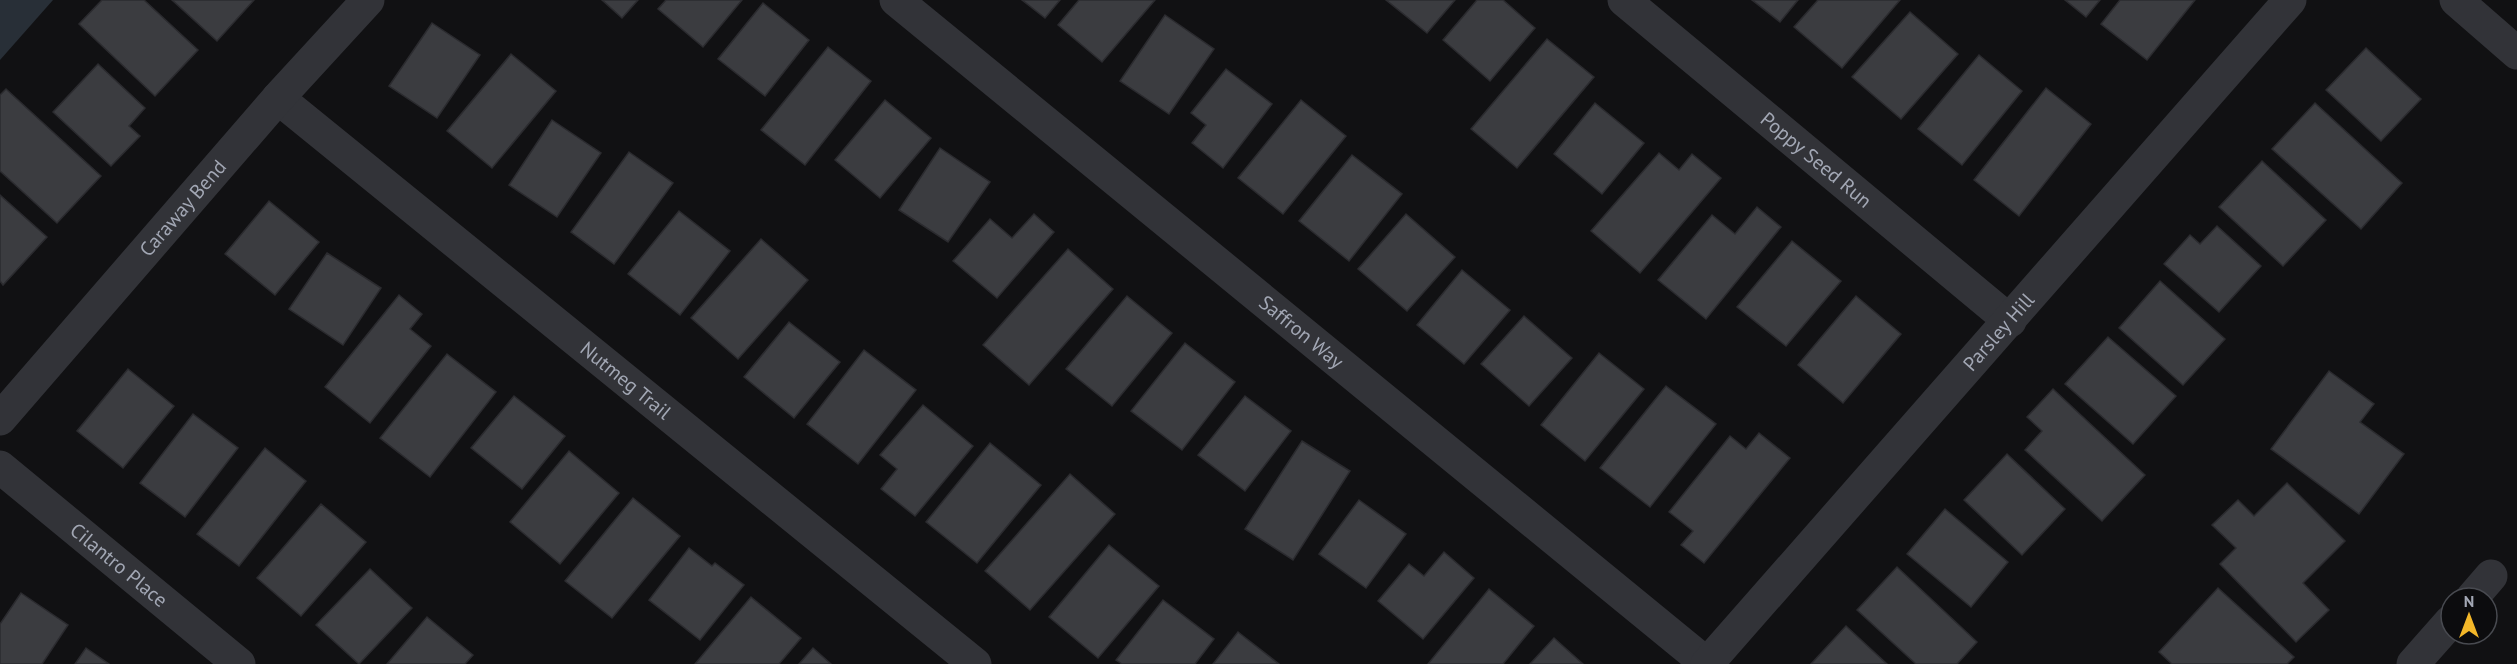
<svg xmlns="http://www.w3.org/2000/svg" width="2517" height="664" viewBox="0 0 2517 664" font-family="'PT Sans',sans-serif">
  <style>
    .water { fill: #282f37 }
    .building { fill: #3b3c40; stroke: #2b2b2f; stroke-width: 1.5 }
    .lines { fill: none; stroke-linecap: round; stroke-linejoin: round }
    .minor { stroke: #323338; stroke-width: 33 }
    .labels { text-anchor: middle; stroke-width: 5; stroke-linejoin: round; paint-order: stroke }
    .street-label { font-size: 20px; fill: #a2a7b4; stroke: #0c0c0e }
  </style>
  <rect width="100%" height="100%" fill="#111113"/>
  <polygon class="water" points="0,0 53,0 0,60"/>
  <g class="building">
    <polygon points="102,0 144,0 198,50 155,96 79,24"/>
    <polygon points="172,0 254,0 217,41"/>
    <polygon points="602,0 638,0 622,18"/>
    <polygon points="666,0 742,0 703,47 658,9"/>
    <polygon points="1022,0 1060,0 1045,18"/>
    <polygon points="1079,0 1155,0 1102,62 1058,25"/>
    <polygon points="1386,0 1455,0 1427,33"/>
    <polygon points="1477,0 1503,0 1535,28 1490,81 1443,40"/>
    <polygon points="1752,0 1798,0 1780,22"/>
    <polygon points="1818,0 1900,0 1842,68 1794,27"/>
    <polygon points="2065,0 2100,0 2086,17"/>
    <polygon points="2120,0 2195,0 2147,60 2101,24"/>
    <polygon points="763,3 809,40 765,96 718,59"/>
    <polygon points="1910,12 1958,54 1901,119 1852,77"/>
    <polygon points="1165,15 1214,49 1169,114 1120,81"/>
    <polygon points="432,23 480,55 437,118 389,86"/>
    <polygon points="1547,39 1594,77 1517,168 1471,129"/>
    <polygon points="828,47 871,81 805,165 761,130"/>
    <polygon points="2366,48 2421,99 2381,141 2326,90"/>
    <polygon points="511,54 556,91 492,168 447,131"/>
    <polygon points="1979,55 2022,91 1962,165 1918,129"/>
    <polygon points="98,64 145,108 129,126 140,136 111,166 53,112"/>
    <polygon points="1226,69 1272,104 1223,168 1192,143 1206,125 1191,113"/>
    <polygon points="2046,88 2091,124 2019,216 1974,180"/>
    <polygon points="6,89 101,176 57,223 0,171 0,95"/>
    <polygon points="885,100 931,138 880,198 835,160"/>
    <polygon points="1301,100 1346,136 1283,214 1238,178"/>
    <polygon points="1595,103 1644,143 1602,194 1554,154"/>
    <polygon points="2315,103 2402,183 2361,229 2272,149"/>
    <polygon points="552,120 601,153 557,217 509,185"/>
    <polygon points="940,148 990,182 948,242 899,210"/>
    <polygon points="629,152 673,183 614,264 571,232"/>
    <polygon points="1659,153 1679,170 1692,154 1721,178 1640,273 1591,231"/>
    <polygon points="1352,155 1402,194 1349,261 1299,221"/>
    <polygon points="2262,161 2326,220 2283,266 2219,207"/>
    <polygon points="0,195 47,237 3,285 0,281"/>
    <polygon points="269,201 319,242 275,295 225,254"/>
    <polygon points="1757,207 1781,227 1706,319 1658,280 1712,215 1735,234"/>
    <polygon points="679,211 730,251 680,315 628,274"/>
    <polygon points="1034,214 1054,232 997,298 953,261 990,219 1012,238"/>
    <polygon points="1406,214 1455,257 1407,311 1358,269"/>
    <polygon points="2217,226 2261,266 2219,312 2164,264 2190,235 2200,244"/>
    <polygon points="761,239 808,280 738,359 691,318"/>
    <polygon points="1792,241 1841,281 1786,346 1737,307"/>
    <polygon points="1068,249 1113,289 1029,385 983,345"/>
    <polygon points="327,253 381,288 343,345 289,309"/>
    <polygon points="1462,270 1510,310 1464,364 1417,325"/>
    <polygon points="2160,281 2225,339 2183,385 2119,328"/>
    <polygon points="399,295 422,314 410,329 431,346 370,423 325,387"/>
    <polygon points="1127,296 1172,333 1112,406 1066,369"/>
    <polygon points="1856,296 1901,334 1843,403 1798,365"/>
    <polygon points="1524,316 1572,358 1529,406 1481,364"/>
    <polygon points="789,322 840,362 794,418 744,377"/>
    <polygon points="2108,337 2176,396 2133,444 2065,384"/>
    <polygon points="1185,343 1235,382 1182,450 1131,411"/>
    <polygon points="864,350 916,390 858,464 807,424"/>
    <polygon points="1599,353 1644,389 1585,461 1541,425"/>
    <polygon points="447,354 496,392 430,477 380,438"/>
    <polygon points="128,369 174,406 123,468 77,431"/>
    <polygon points="2329,371 2374,404 2360,422 2404,454 2359,514 2271,449"/>
    <polygon points="1666,386 1716,424 1650,507 1600,468"/>
    <polygon points="2053,389 2145,475 2102,521 2025,450 2042,431 2027,417"/>
    <polygon points="514,396 565,436 522,489 471,448"/>
    <polygon points="1245,396 1291,431 1245,491 1198,455"/>
    <polygon points="923,405 973,446 915,516 881,489 897,469 880,455"/>
    <polygon points="193,414 238,448 185,517 140,483"/>
    <polygon points="1759,433 1790,458 1704,563 1681,545 1693,531 1669,512 1730,436 1746,449"/>
    <polygon points="1302,441 1350,471 1293,560 1245,529"/>
    <polygon points="990,443 1041,485 977,563 926,522"/>
    <polygon points="265,448 306,481 239,566 197,534"/>
    <polygon points="569,451 619,493 560,564 510,522"/>
    <polygon points="2007,454 2065,509 2022,555 1964,500"/>
    <polygon points="1070,474 1115,514 1030,610 985,571"/>
    <polygon points="2287,483 2345,541 2303,583 2329,610 2296,642 2220,564 2236,548 2212,525 2238,500 2254,516"/>
    <polygon points="633,498 680,536 612,618 565,581"/>
    <polygon points="1359,500 1406,534 1366,588 1319,554"/>
    <polygon points="321,504 366,542 301,616 257,578"/>
    <polygon points="1945,509 2008,562 1971,607 1907,554"/>
    <polygon points="1109,545 1159,586 1098,658 1049,617"/>
    <polygon points="689,548 712,566 715,563 744,585 700,640 649,600"/>
    <polygon points="1444,552 1474,578 1423,639 1378,601 1409,564 1424,576"/>
    <polygon points="1897,567 1977,642 1957,664 1916,664 1857,610"/>
    <polygon points="370,569 412,608 359,664 316,625"/>
    <polygon points="2218,588 2294,657 2287,664 2172,664 2159,652"/>
    <polygon points="1489,589 1534,626 1503,664 1428,664"/>
    <polygon points="21,593 68,625 42,664 0,664 0,624"/>
    <polygon points="751,597 801,638 779,664 695,664"/>
    <polygon points="1163,600 1214,639 1195,664 1122,664 1116,660"/>
    <polygon points="427,617 473,655 465,664 387,664"/>
    <polygon points="1846,626 1887,664 1811,664"/>
    <polygon points="1238,632 1279,664 1213,664"/>
    <polygon points="1554,638 1583,664 1530,664"/>
    <polygon points="86,648 109,664 75,664"/>
    <polygon points="813,648 831,664 799,664"/>
  </g>
  <g class="lines">
    <g class="minor">
      <path id="s1" d="M896 0 1707 664"/>
      <path id="s2" d="M1624 0 2010 321"/>
      <polyline points="2456,0 2517,53"/>
      <path id="s3" d="M278 98 975 664"/>
      <path id="s4" d="M0 419 278 98 368 0"/>
      <path id="s5" d="M0 467 239 664"/>
      <polyline points="2472,598 2491,576"/>
      <path id="s6" d="M1707 664 2290 0"/>
      <polyline points="2413,664 2451,621"/>
    </g>
  </g>
  <g class="labels">
    <g class="street-label">
      <text dy="7" stroke="none"><textPath href="#s2" startOffset="250">Poppy Seed Run</textPath></text>
      <text dy="7" stroke="none"><textPath href="#s4" startOffset="279">Caraway Bend</textPath></text>
      <text dy="7" stroke="none"><textPath href="#s1" startOffset="524">Saffron Way</textPath></text>
      <text dy="7" stroke="none"><textPath href="#s6" startOffset="442">Parsley Hill</textPath></text>
      <text dy="7" stroke="none"><textPath href="#s3" startOffset="448">Nutmeg Trail</textPath></text>
      <text dy="7" stroke="none"><textPath href="#s5" startOffset="154">Cilantro Place</textPath></text>
    </g>
  </g>
  <g transform="translate(2469 616)"><circle r="28" fill="#0c0c0e" stroke="#484a50" stroke-width="1.5"/>
  <path d="M0-4.5L10 22L0 15L-10 22Z" fill="#f3b729"/>
  <text y="-9" font-size="16" font-weight="bold" text-anchor="middle" fill="#a2a7b4">N</text>
  </g>
</svg>
